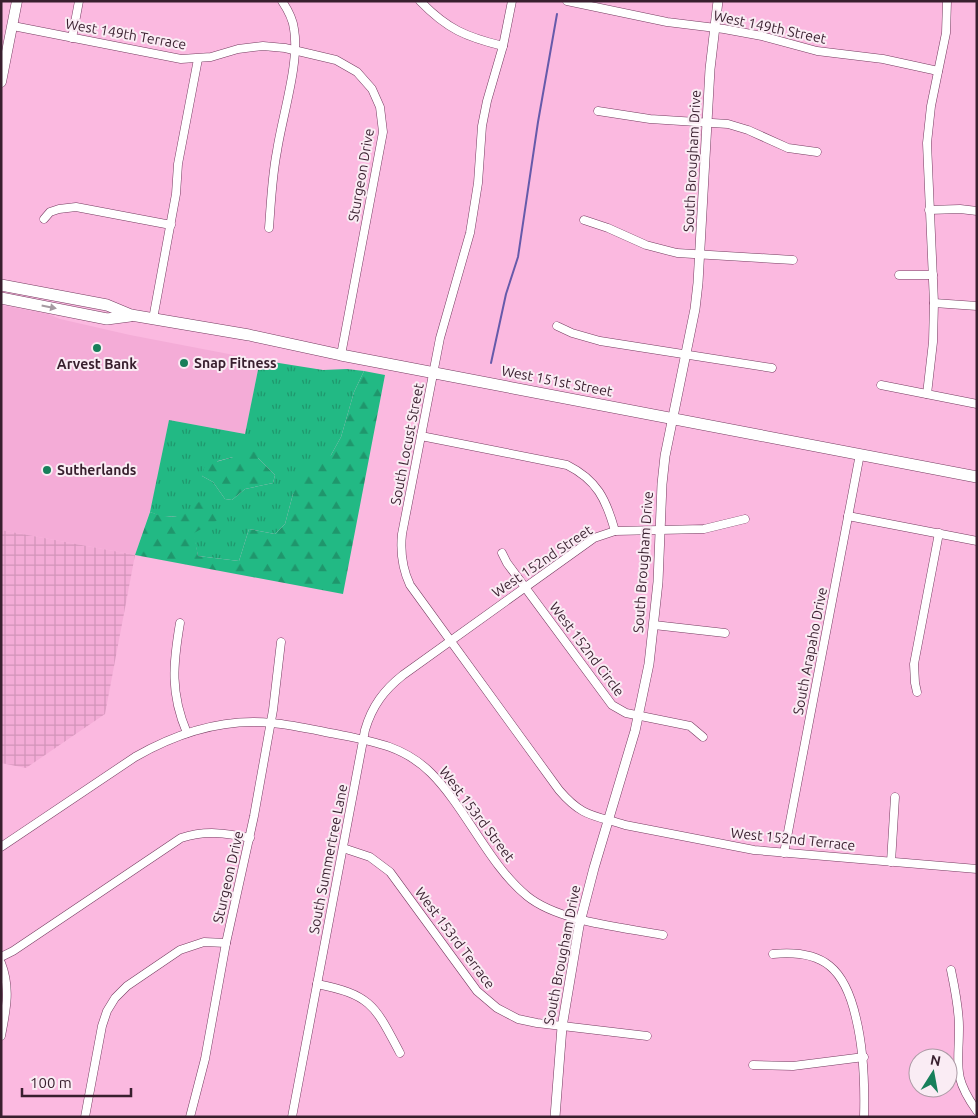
<svg xmlns="http://www.w3.org/2000/svg" width="978" height="1118" viewBox="0 0 978 1118" font-family="Ubuntu,sans-serif">
  <style>
    .built { fill: #f4acd7 }
    .industrial { fill: url(#industrial-grid) }
    .grass { fill: url(#grass-tufts); fill-rule: evenodd }
    .forest { fill: url(#forest-firs) }
    .lines { fill: none; stroke-linecap: round; stroke-linejoin: round }
    .stream { stroke: #665aaa; stroke-width: 2 }
    .minor-casing { stroke: #753c60; stroke-width: 9 }
    .tertiary-casing { stroke: #753c60; stroke-width: 10 }
    .secondary-casing { stroke: #753c60; stroke-width: 11 }
    .primary-casing { stroke: #753c60; stroke-width: 12 }
    .minor { stroke: #fff; stroke-width: 8 }
    .tertiary { stroke: #fff; stroke-width: 9 }
    .secondary { stroke: #fff; stroke-width: 10 }
    .primary { stroke: #fff; stroke-width: 11 }
    .oneway { fill: #a59aa1 }
    .poi-dot { fill: #177f5a; stroke: #faecf4; stroke-width: 2 }
    .labels { text-anchor: middle; stroke-width: 4; stroke-linejoin: round; paint-order: stroke }
    .street-label { font-size: 14px; fill: #381f2e; stroke: #faecf4 }
    .poi-label { font-size: 14px; font-weight: bold; fill: #381f2e; stroke: #faecf4; text-anchor: start }
  </style>
  <defs>
    <pattern id="industrial-grid" width="8" height="8" patternUnits="userSpaceOnUse" patternTransform="scale(1.25)"><rect width="8" height="8" fill="#f4acd7"/><path d="M0 4h8M4 0v8" fill="none" stroke="#d294b9"/></pattern>
    <pattern id="grass-tufts" width="24" height="20" patternUnits="userSpaceOnUse" patternTransform="scale(1.25)"><rect width="24" height="20" fill="#22b984"/><path d="M3 7l-1-3M5 7V3M7 7l1-3M15 17l-1-3M17 17v-4M19 17l1-3" fill="none" stroke="#1f966c"/></pattern>
    <pattern id="forest-firs" width="22" height="20" patternUnits="userSpaceOnUse" patternTransform="scale(1.25)"><rect width="22" height="20" fill="#22b984"/><path d="M5 1l3.5 6h-7zM16 11l3.5 6h-7z" fill="#1f966c"/></pattern>
  </defs>
  <rect width="100%" height="100%" fill="#fbb9e0"/>
  <polygon class="built" points="1,305 48,314 60,319 130,335 260,360 245,434 169,420 152,505 135,555 1,530"/>
  <polygon class="industrial" points="1,530 135,555 105,714 26,768 1,763"/>
  <path class="grass" d="M260 360 323 370 347 369 364 371 354 392 341 437 331 455 293 494 285 524 275 534 249 529 239 561 198 556 193 533 183 516 163 517 150 512 169 420 245 434ZM233 457 258 458 275 475 273 483 245 489 232 500 225 499 213 482 202 476 218 461Z"/>
  <g class="forest">
    <path d="M364 371 385 375 343 594 135 555 150 512C175 521 181 517 200 501L216 512 218 520 194 533 198 556 239 561 249 529 275 534 285 524 293 494 313 461 331 455 341 437 354 392Z"/>
    <polygon points="241,449 256,452 258,458 275,475 273,483 245,489 232,500 225,499 213,482 202,476 205,465 233,457"/>
  </g>
  <g class="lines">
    <polyline class="stream" points="491,363 506,294 518,257 538,122 557,14"/>
    <g class="minor-casing">
      <g id="minor">
        <path d="M420 1C447 29 466 37 503 46"/>
        <path d="M512 1 503 46 487 101 482 126 478 183 470 233 440 338 402 534C400 553 402 568 410 585L559 790C582 817 593 815 625 825L754 850 977 869"/>
        <polyline points="567,1 667,22 724,29 762,36 817,51 883,59 938,71"/>
        <polyline points="13,26 181,59 211,57 238,49 263,46 285,48 336,60 357,72 372,89 380,107 383,132 341,355"/>
        <polyline points="72,38 79,1"/>
        <polyline points="598,111 650,119 728,124 748,130 788,148 817,152"/>
        <polyline points="929,210 960,209 977,211"/>
        <polyline points="44,219 50,212 59,209 76,207 171,225"/>
        <polyline points="584,220 608,228 646,245 677,253 793,260"/>
        <path d="M269 228C271 202 272 176 277 151 282 117 300 62 294 29 293 19 288 10 282 1"/>
        <polyline points="899,275 933,275"/>
        <polyline points="934,303 977,306"/>
        <polyline points="153,319 176,194 178,164 198,59"/>
        <polyline points="557,326 572,333 600,341 772,368"/>
        <polyline points="881,385 977,404"/>
        <polyline points="927,394 933,342 934,303 927,143 931,106 946,33 947,1"/>
        <path d="M421 436 567 465C597 480 606 499 615 531"/>
        <polyline points="848,516 977,541"/>
        <polyline points="502,553 507,563 612,705 626,713 690,726 703,737"/>
        <path d="M180 623C173 664 170 693 187 733"/>
        <polyline points="654,625 725,633"/>
        <polyline points="917,692 915,683 914,664 939,533"/>
        <path d="M1 847 135 757C177 733 223 718 272 723 293 725 315 730 336 734 372 741 404 746 431 773 466 808 489 865 527 896 559 922 622 927 663 935"/>
        <polyline points="343,848 370,857 390,872 477,991 497,1008 518,1019 537,1023 647,1036"/>
        <polyline points="784,853 860,454"/>
        <polyline points="891,862 895,797"/>
        <path d="M773 954C824 949 845 969 856 1018 864 1051 865 1082 864 1117"/>
        <path d="M1 957 13 951 181 838C205 830 226 833 250 838"/>
        <path d="M1 963C11 988 6 1010 1 1036"/>
        <path d="M951 970C955 989 959 1008 959 1027 959 1067 952 1076 977 1111"/>
        <path d="M317 984C372 995 375 1006 400 1053"/>
        <polyline points="753,1065 793,1066 864,1057"/>
        <polyline points="85,1117 102,1026 107,1011 115,998 127,986 180,950 204,942 226,943"/>
        <polyline points="190,1117 205,1059 226,943 254,816 273,710 281,642"/>
        <path d="M292 1117 365 730C372 706 384 690 403 675L594 538 615 531 704 529 745 519"/>
      </g>
    </g>
    <g class="tertiary-casing">
      <polyline id="tertiary" points="555,1117 562,1027 579,926 594,868 635,731 649,664 658,582 662,484 665,456 695,309 698,283 710,69 718,1"/>
    </g>
    <g class="secondary-casing">
      <polyline id="secondary" points="1,82 17,1"/>
    </g>
    <g class="primary-casing">
      <g id="primary">
        <polyline points="1,285 107,305 131,315 249,335 341,355 977,477"/>
        <polyline points="1,298 107,319 130,316"/>
      </g>
    </g>
    <use href="#minor" class="minor"/>
    <use href="#tertiary" class="tertiary"/>
    <use href="#secondary" class="secondary"/>
    <use href="#primary" class="primary"/>
  </g>
  <defs><path id="oneway-solid" d="M-6-.8H1V-3.2L6.5 0L1 3.2V.8H-6Z" transform="scale(1.25)"/></defs>
  <use class="oneway" href="#oneway-solid" transform="translate(49 307) rotate(11)"/>
  <g class="poi-dot">
    <circle cx="97" cy="348" r="5"/>
    <circle cx="184" cy="363" r="5"/>
    <circle cx="47" cy="470" r="5"/>
  </g>
  <g class="labels">
    <g class="street-label">
      <text transform="translate(770 27) rotate(12)" y="5">West 149th Street</text>
      <text transform="translate(126 34) rotate(10)" y="5">West 149th Terrace</text>
      <text transform="translate(692 161) rotate(-87)" y="5">South Brougham Drive</text>
      <text transform="translate(361 175) rotate(-80)" y="5">Sturgeon Drive</text>
      <text transform="translate(557 381) rotate(11)" y="5">West 151st Street</text>
      <text transform="translate(407 444) rotate(-79)" y="5">South Locust Street</text>
      <text transform="translate(542 561) rotate(-34)" y="5">West 152nd Street</text>
      <text transform="translate(643 562) rotate(-86)" y="5">South Brougham Drive</text>
      <text transform="translate(587 649) rotate(53)" y="5">West 152nd Circle</text>
      <text transform="translate(810 651) rotate(-79)" y="5">South Arapaho Drive</text>
      <text transform="translate(477 814) rotate(53)" y="5">West 153rd Street</text>
      <text transform="translate(793 839) rotate(6)" y="5">West 152nd Terrace</text>
      <text transform="translate(328 859) rotate(-79)" y="5">South Summertree Lane</text>
      <text transform="translate(228 877) rotate(-77)" y="5">Sturgeon Drive</text>
      <text transform="translate(455 938) rotate(53)" y="5">West 153rd Terrace</text>
      <text transform="translate(562 955) rotate(-79)" y="5">South Brougham Drive</text>
    </g>
    <g class="poi-label">
      <text x="194" y="368">Snap Fitness</text>
      <text x="97" y="369" text-anchor="middle">Arvest Bank</text>
      <text x="57" y="475">Sutherlands</text>
    </g>
  </g>
  <rect width="978" height="1118" fill="none" stroke="#381f2e" stroke-width="5"/>
  <g transform="translate(933 1073) rotate(11)"><circle r="24" fill="#faecf4" stroke="#ac9aa5"/>
  <path d="M0-4L9 19L0 12L-9 19Z" fill="#177f5a"/>
  <text y="-8" font-size="14" font-weight="bold" text-anchor="middle" fill="#381f2e">N</text>
  </g>
  <path d="M22 1088v8h109v-8" fill="none" stroke="#381f2e" stroke-width="2.5"/>
  <text x="30" y="1088" font-size="15" fill="#381f2e" stroke="#faecf4" stroke-width="4" paint-order="stroke">100 m</text>
</svg>
